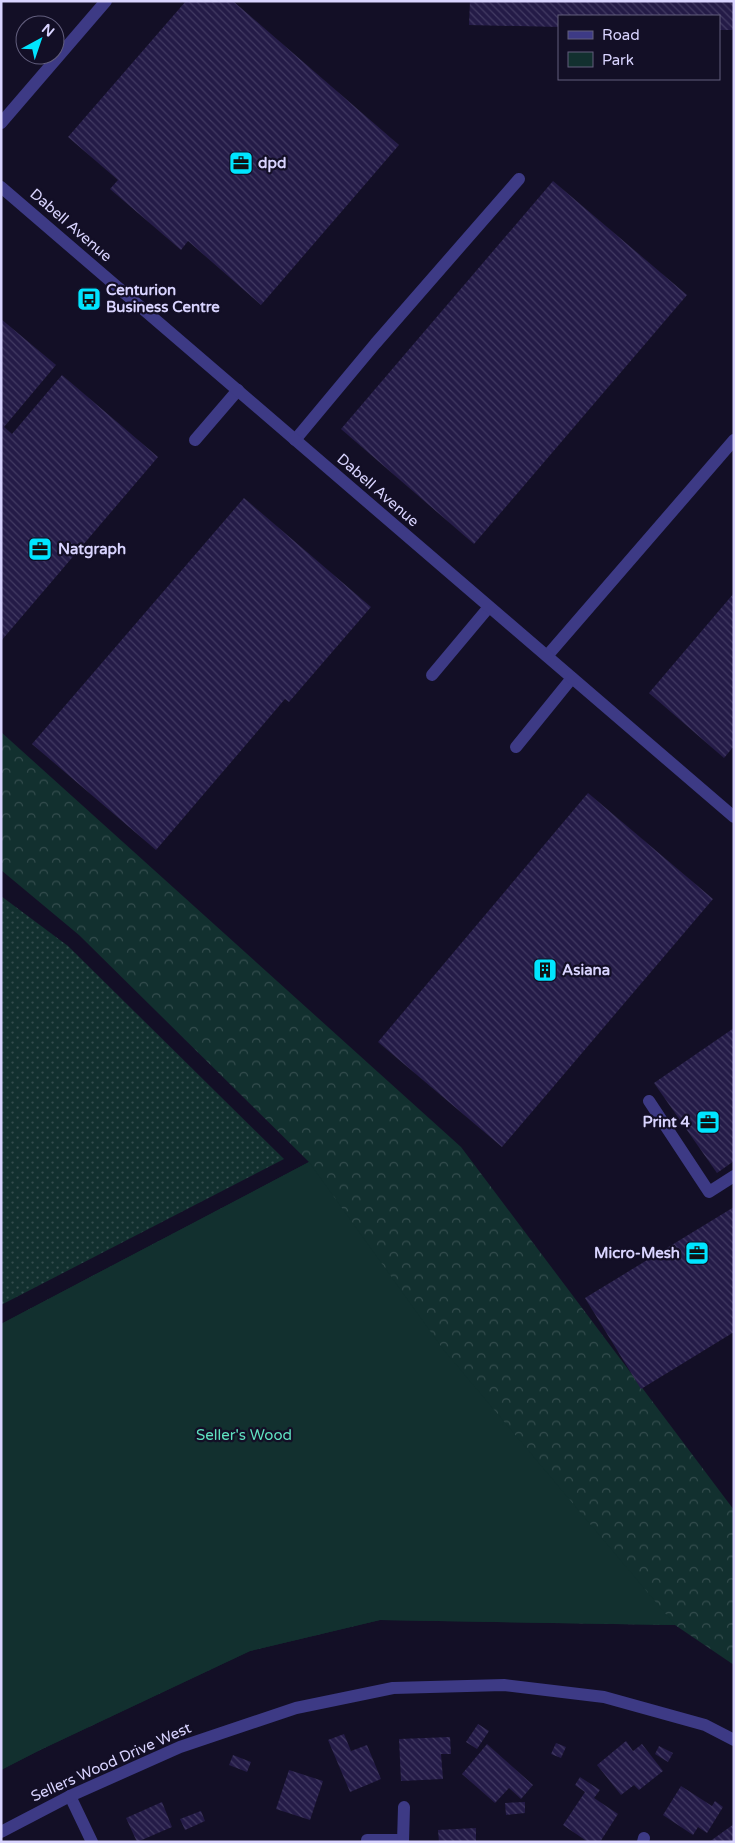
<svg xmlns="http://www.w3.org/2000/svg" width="735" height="1843" viewBox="0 0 735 1843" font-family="'Varela Round',sans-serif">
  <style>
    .grass { fill: url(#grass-dots) }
    .forest { fill: url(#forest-crowns) }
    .park { fill: #12302f }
    .building { fill: url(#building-back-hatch) }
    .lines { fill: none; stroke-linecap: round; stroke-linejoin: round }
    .lane { stroke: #3d3a85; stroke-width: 12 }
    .street { stroke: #3d3a85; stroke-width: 12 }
    .labels { text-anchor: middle; stroke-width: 4.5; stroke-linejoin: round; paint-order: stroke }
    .poi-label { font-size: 15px; font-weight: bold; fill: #d9d4ff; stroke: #130f26; text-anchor: start }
    .street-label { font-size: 15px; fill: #d9d4ff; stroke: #130f26 }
    .park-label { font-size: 15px; fill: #5fe0c0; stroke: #130f26 }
  </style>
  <defs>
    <pattern id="grass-dots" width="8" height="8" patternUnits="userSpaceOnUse" patternTransform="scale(1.25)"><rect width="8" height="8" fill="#12302f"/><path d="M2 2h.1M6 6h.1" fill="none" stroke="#344d4e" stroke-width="1.8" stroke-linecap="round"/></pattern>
    <pattern id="forest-crowns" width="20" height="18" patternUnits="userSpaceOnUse" patternTransform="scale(1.25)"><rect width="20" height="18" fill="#12302f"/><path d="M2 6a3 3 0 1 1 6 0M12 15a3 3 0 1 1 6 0" fill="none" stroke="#344d4e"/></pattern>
    <pattern id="building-back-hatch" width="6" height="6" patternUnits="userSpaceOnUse" patternTransform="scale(1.25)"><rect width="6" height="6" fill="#241b47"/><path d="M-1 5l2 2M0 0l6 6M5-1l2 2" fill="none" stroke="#433b63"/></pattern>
  </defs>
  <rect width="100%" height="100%" fill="#130f26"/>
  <polygon class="grass" points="1,896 68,946 284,1159 1,1305"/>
  <polygon class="forest" points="1,732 461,1147 734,1510 734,1665 675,1625 380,1620 250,1651 40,1750 1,1770 1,1324 309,1162 79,935 1,870"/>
  <polygon class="park" points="309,1162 443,1349 675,1625 380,1620 250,1651 40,1750 1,1770 1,1324"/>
  <g class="building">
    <polygon points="186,1 233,1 399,145 261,305 188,241 181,250 110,189 118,180 68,137"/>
    <polygon points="470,1 734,1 734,30 719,30 719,16 559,16 559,27 469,25"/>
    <polygon points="553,181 687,295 474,544 341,429"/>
    <polygon points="1,319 56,365 4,427 12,434 62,375 158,457 1,641"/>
    <polygon points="244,498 371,607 289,702 285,699 156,850 32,744"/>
    <polygon points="734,593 734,746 724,758 649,693"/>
    <polygon points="588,793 713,899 502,1147 378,1042"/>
    <polygon points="734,1028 734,1161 717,1173 654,1083"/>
    <polygon points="734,1207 734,1332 641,1389 585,1298"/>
    <polygon points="478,1724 489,1731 477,1749 466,1742"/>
    <polygon points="344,1734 351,1751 367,1745 381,1779 350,1792 328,1740"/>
    <polygon points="450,1737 451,1754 441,1754 443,1779 401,1781 399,1739"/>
    <polygon points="626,1741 633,1751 642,1744 663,1771 639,1790 634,1785 621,1795 597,1765"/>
    <polygon points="556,1743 566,1747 561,1758 551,1754"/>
    <polygon points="487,1744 533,1785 521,1799 509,1788 495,1803 462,1774"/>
    <polygon points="659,1746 673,1753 668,1762 655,1754"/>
    <polygon points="233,1755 251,1762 247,1772 229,1765"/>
    <polygon points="289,1770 323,1781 310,1820 276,1809"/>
    <polygon points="580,1777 600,1790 594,1798 618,1814 600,1842 588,1842 563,1825 585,1792 575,1785"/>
    <polygon points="681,1786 712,1806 715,1801 723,1807 707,1833 698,1827 693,1835 663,1815"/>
    <polygon points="162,1802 172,1827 137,1842 126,1818"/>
    <polygon points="525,1802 525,1813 506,1815 505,1803"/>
    <polygon points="201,1811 205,1821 185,1830 180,1819"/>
    <polygon points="734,1824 734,1842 709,1842"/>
    <polygon points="476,1828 476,1842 439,1842 438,1830"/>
  </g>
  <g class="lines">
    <g class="lane">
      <polyline points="195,440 238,390"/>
      <polyline points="295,440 375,344 519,179"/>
      <polyline points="547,656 734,440"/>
      <polyline points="432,675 489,607"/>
      <polyline points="516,747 572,678"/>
      <polyline points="649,1101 709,1192 734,1176"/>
    </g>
    <g class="street">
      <polyline points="1,123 106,1"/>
      <polyline points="1,187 734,817"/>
      <polyline points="70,1796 92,1842"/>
      <polyline points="1,1832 70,1796 180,1747 296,1708 393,1688 504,1685 604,1697 705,1725 734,1740"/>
      <polyline points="367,1840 403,1840"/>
      <polyline points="403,1842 404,1807"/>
      <polyline points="643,1842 644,1838"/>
    </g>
  </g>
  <defs>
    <g id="office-square" transform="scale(1.25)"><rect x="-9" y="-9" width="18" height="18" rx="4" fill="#00e5ff" stroke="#130f26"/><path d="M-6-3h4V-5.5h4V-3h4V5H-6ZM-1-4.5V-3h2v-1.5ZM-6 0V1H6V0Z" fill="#111"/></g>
    <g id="bus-square" transform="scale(1.25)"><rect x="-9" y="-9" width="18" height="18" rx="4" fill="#00e5ff" stroke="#130f26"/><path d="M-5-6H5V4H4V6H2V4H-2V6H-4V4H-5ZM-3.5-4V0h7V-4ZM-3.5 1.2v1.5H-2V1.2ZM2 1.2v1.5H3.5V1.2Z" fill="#111"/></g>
    <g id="building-square" transform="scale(1.25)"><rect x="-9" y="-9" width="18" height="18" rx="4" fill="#00e5ff" stroke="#130f26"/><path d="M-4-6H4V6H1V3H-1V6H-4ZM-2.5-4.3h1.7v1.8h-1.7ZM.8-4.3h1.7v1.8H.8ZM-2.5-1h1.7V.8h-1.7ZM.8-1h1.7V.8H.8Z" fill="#111"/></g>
  </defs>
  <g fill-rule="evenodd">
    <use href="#office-square" x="241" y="163"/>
    <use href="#bus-square" x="89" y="299"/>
    <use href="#office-square" x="40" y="549"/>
    <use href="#building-square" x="545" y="970"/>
    <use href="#office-square" x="708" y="1122"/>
    <use href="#office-square" x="697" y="1253"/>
  </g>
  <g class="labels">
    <g class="poi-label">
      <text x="258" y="168">dpd</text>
      <text x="106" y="295">Centurion<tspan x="106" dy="17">Business Centre</tspan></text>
      <text x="58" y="554">Natgraph</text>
      <text x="562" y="975">Asiana</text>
      <text x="690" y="1127" text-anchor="end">Print 4</text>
      <text x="680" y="1258" text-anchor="end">Micro-Mesh</text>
    </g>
    <g class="street-label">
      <text transform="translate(71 225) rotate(41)" y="5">Dabell Avenue</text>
      <text transform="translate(378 490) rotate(41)" y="5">Dabell Avenue</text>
      <text transform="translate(111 1762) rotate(-24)" y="5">Sellers Wood Drive West</text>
    </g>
    <g class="park-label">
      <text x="244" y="1440">Seller's Wood</text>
    </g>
  </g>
  <rect width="735" height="1843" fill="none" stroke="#d9d4ff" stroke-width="5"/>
  <rect x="558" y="15" width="162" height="65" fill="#130f26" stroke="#625e7d"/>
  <rect x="568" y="31" width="25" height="8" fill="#3d3a85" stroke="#625e7d"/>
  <text x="602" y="40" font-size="15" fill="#d9d4ff">Road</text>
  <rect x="568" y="52" width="25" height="15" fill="#12302f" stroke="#625e7d"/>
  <text x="602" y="65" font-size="15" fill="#d9d4ff">Park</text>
  <g transform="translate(40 40) rotate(40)"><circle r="24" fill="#130f26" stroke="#625e7d"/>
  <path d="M0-4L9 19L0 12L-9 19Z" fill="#00e5ff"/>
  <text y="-8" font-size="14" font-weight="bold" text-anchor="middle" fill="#d9d4ff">N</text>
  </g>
</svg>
